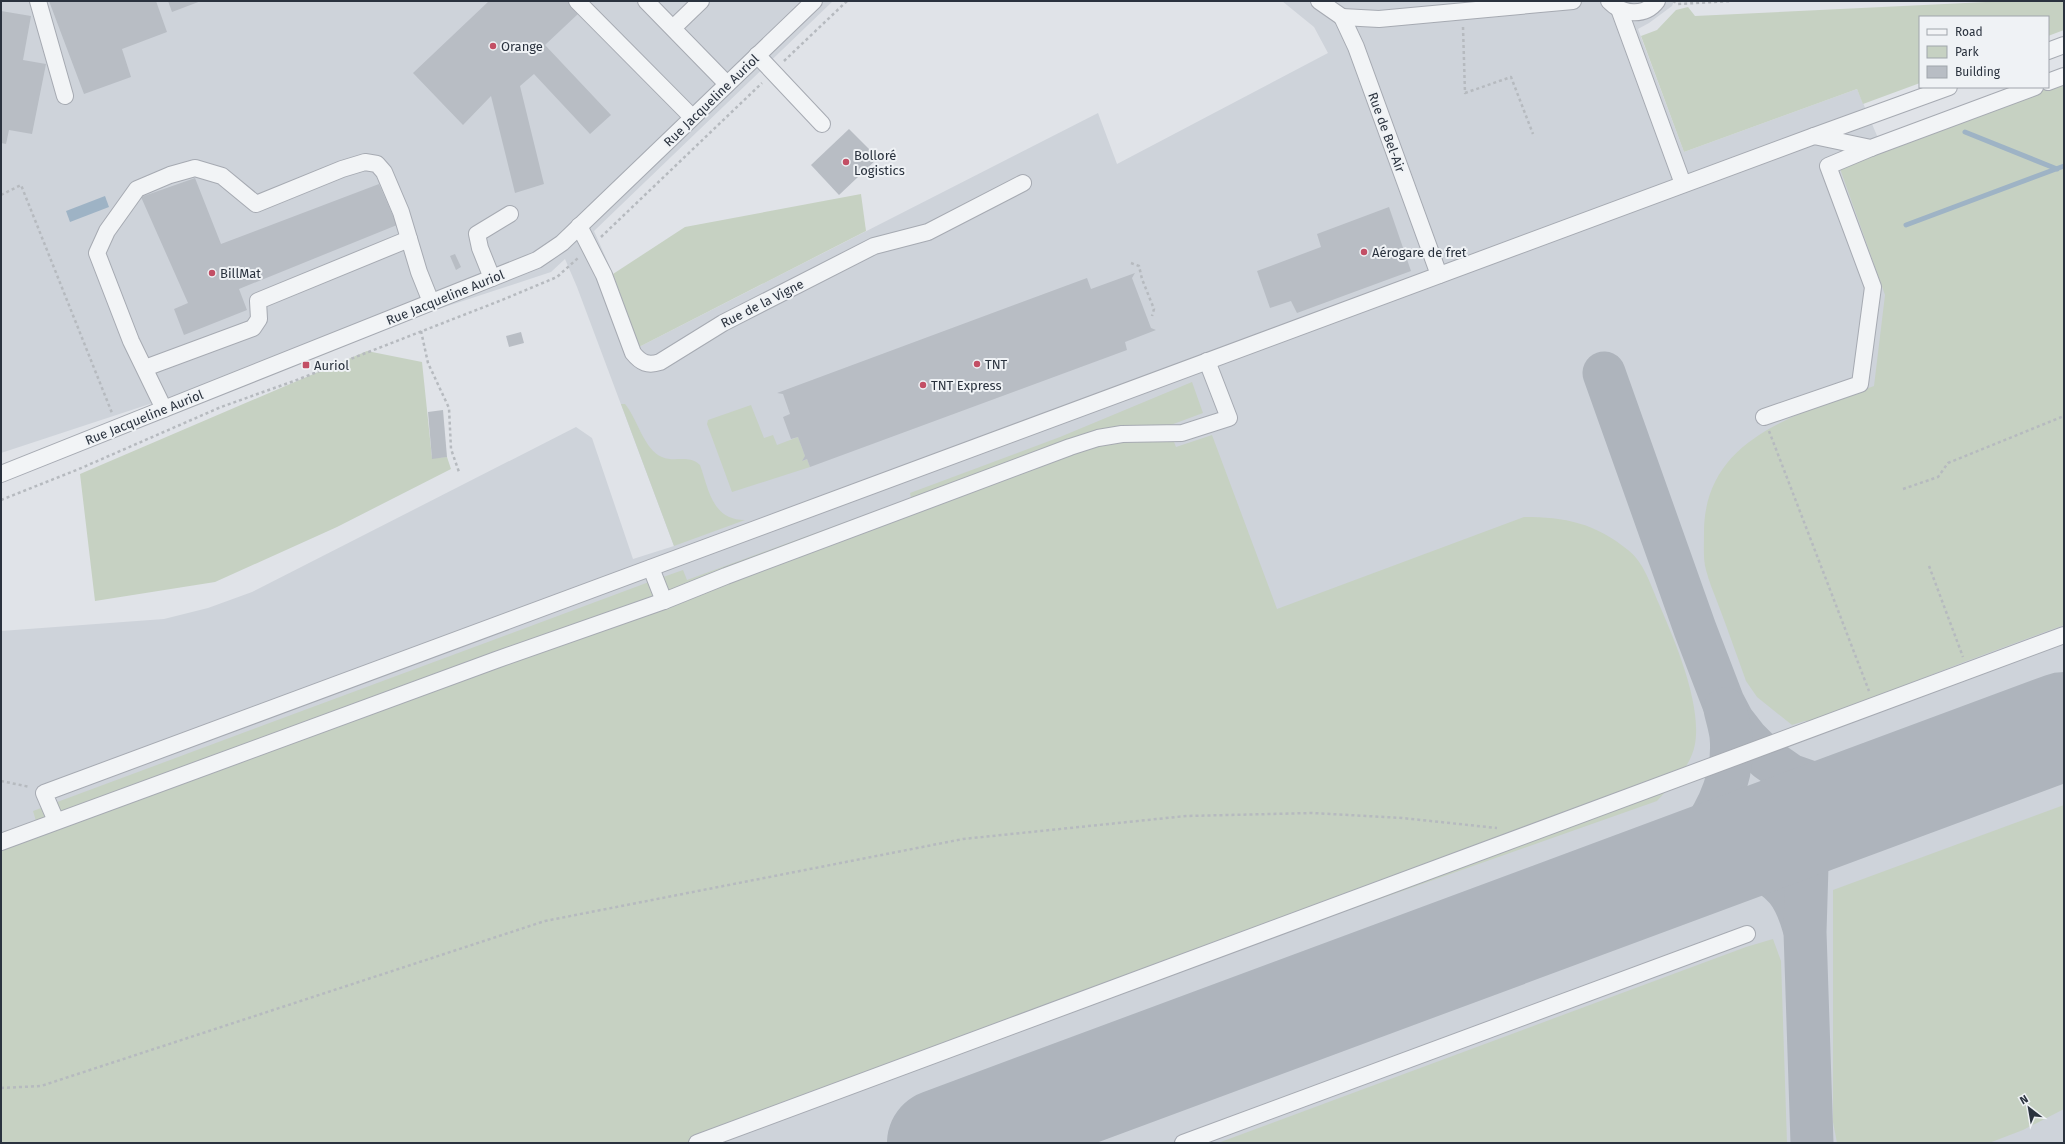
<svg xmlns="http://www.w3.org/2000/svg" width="2065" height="1144" viewBox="0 0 2065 1144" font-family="'Fira Sans',sans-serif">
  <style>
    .built { fill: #ced3da }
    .green { fill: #c6d1c2 }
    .water { fill: #9eb3c5 }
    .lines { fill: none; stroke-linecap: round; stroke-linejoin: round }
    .stream { stroke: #9eb3c5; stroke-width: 5 }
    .taxiway { stroke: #aeb4bc; stroke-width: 43 }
    .runway { stroke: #aeb4bc; stroke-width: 108 }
    .building { fill: #b8bdc4 }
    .minor-casing { stroke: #a6aab2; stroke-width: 18 }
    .path { stroke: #b6babf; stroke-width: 2.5; stroke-dasharray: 3 3; stroke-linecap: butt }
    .minor { stroke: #f2f4f6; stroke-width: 16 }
    .poi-dot { fill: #c34f65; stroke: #eff2f5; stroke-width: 1.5 }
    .labels { text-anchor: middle; stroke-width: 4; stroke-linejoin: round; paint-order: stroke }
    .poi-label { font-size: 13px; fill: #2a323e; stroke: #eff2f5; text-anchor: start }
    .street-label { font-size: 13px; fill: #2a323e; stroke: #eff2f5 }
  </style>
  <rect width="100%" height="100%" fill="#e0e3e8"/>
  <polygon class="built" points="1,1 833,1 594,231 613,274 639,347 1098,113 1117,164 1328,53 1314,27 1282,1 1674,1 1672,6 1649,23 1638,29 1684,152 1857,89 1878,138 2012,87 2048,87 2048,73 2064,67 2064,1143 1,1143 1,631 164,619 208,608 252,592 576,427 592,438 633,559 674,546 577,287 565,259 551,272 1,453"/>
  <g class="green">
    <polygon points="2007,1 2064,1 2064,30 2048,36 2048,17 1920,17 1920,83 1863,104 1857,89 1684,152 1641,36 1657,30 1676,10 1688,7 1695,16"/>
    <path d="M2064 82V625L1964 662 1814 721H1805L1792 725 1757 697 1746 681C1737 656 1728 630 1718 604 1714 593 1709 582 1706 570 1703 559 1704 546 1704 534 1703 436 1800 414 1874 386L1885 295 1839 166Z"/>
    <polygon points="861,194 866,231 639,347 613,274 685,227"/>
    <polygon points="367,351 422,362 432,458 447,457 451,469 337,527 215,582 95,601 80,474"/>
    <path d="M1192 382 1203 413 1168 426 1176 447 1212 435 1277 609 1524 517C1565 517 1595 523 1628 550 1644 562 1651 586 1659 604 1675 641 1702 704 1695 744 1691 767 1672 784 1657 801L690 1143H1V834L36 821 33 811 649 582 683 570 687 580 911 498 910 493 1060 437Z"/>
    <path d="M621 404H625C637 418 644 450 662 457 675 463 688 454 700 465 709 490 712 520 745 520L674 546Z"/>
    <polygon points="751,405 764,438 773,435 777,445 798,437 805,456 803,461 807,459 810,467 732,492 707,424 708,420"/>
    <polygon points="2064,805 2064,1109 2023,1130 1989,1143 1837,1143 1833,1122 1833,890"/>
    <polygon points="1773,939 1781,961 1787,1143 1218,1143 1746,947"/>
  </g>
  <polygon class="water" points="105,196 109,207 70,222 66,211"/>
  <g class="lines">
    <g class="stream">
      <polyline points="1965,132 2057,169"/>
      <polyline points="1906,225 2064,166"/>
    </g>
    <g class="taxiway">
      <polyline points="1604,373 1695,629 1723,702 1733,721 1747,739 1767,759 1790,775 1810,782 1848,790 1911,785"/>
      <path d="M1661 878C1681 871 1704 860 1725 860 1735 860 1744 863 1752 866 1784 879 1795 896 1804 928"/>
      <path d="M1552 917C1587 902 1625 890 1658 871 1703 847 1736 787 1731 736 1730 727 1727 718 1725 709"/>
      <polyline points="1812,1143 1805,932 1807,866 1815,843 1822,832 1842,814 1857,805 1891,793"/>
    </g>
    <polyline class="runway" points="941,1143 2064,726"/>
  </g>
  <g class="building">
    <polygon points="49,1 156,1 167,32 122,49 131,77 84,94"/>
    <polygon points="168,1 201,1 172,12"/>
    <polygon points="489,1 568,1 579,13 545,45 611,115 590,134 534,74 520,86 544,184 515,193 491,96 463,125 413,73"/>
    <polygon points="1,11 31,16 23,60 46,64 32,134 9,130 6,144 1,143"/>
    <polygon points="849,129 878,158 839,195 811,165"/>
    <polygon points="195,178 221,244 379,184 397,225 239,289 247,310 184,335 174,309 188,303 141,197"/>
    <polygon points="1389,207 1411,271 1297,313 1291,301 1270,308 1257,271 1321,247 1317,234"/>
    <polygon points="455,254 461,267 456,270 450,256"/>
    <polygon points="1135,273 1132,278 1151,328 1156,330 1125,342 1127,350 810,467 807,459 802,461 805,456 798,437 791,439 783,417 790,414 783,394 777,393 1087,278 1091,289"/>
    <polygon points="521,332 524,343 509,347 506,336"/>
    <polygon points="443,410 447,457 432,459 428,412"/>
  </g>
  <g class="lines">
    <g class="minor-casing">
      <g id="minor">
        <polyline points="38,1 65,96"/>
        <polyline points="577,1 692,117"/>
        <polyline points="646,1 727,84"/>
        <polyline points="1319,1 1342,17"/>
        <path d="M1609 1C1622 15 1645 17 1657 1"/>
        <polyline points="1619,9 1683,184"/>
        <polyline points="1342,17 1356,47 1439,275"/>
        <polyline points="1342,17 1379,19 1573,1"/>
        <polyline points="673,28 701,1"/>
        <polyline points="2048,51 2064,45"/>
        <polyline points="757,55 822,124"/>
        <polyline points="2048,82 2064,76"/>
        <polyline points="1814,136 1949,87"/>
        <path d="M579 226 604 275 633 353C641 363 648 366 660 362L723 323 874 246 928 232 1023 183"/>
        <polyline points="492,278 480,248 477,234 510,214"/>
        <polyline points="145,368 253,328 259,319 258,301 409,239"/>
        <polyline points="164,409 131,341 97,253 107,231 137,189 170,175 195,168 222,176 256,204 342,169 365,162 377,164 384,172 401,212 419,272 431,302"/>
        <polyline points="1764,417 1860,384 1873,287 1828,166 1871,148"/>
        <polyline points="1,474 537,260 562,243 814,1"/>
        <polyline points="651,568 664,601"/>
        <polyline points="56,821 44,793 1814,136 1871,148 2035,87"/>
        <polyline points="1,842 496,660 664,601 726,576 1070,447 1098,438 1122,434 1182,433 1229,418 1207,361"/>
        <polyline points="697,1143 2064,635"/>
        <polyline points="1183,1143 1747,934"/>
      </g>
    </g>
    <g class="path">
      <polyline points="1673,1 1678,4 1732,1"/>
      <polyline points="1463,27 1465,93 1511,77 1533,134"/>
      <polyline points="784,61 847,1"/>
      <polyline points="1,195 21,185 112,413"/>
      <polyline points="601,237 762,83"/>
      <polyline points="1131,263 1139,266 1142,279 1154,309 1152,316"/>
      <polyline points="421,331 428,363 449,408 451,449 459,472"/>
      <polyline points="1769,431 1869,691"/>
      <polyline points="1903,489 1938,477 1948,463 2064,416"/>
      <polyline points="1,500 79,469 221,407 294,381 502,300 557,277 578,258"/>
      <polyline points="1929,566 1963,657"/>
      <polyline points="1,781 30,787"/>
      <polyline points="1,1088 41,1086 545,921 963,839 1186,816 1312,813 1402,818 1497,828"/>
    </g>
    <use href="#minor" class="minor"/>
  </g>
  <g class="poi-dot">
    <circle cx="493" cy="46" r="4"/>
    <circle cx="846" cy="162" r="4"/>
    <circle cx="1364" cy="252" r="4"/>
    <circle cx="212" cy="273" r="4"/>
    <circle cx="977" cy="364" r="4"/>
    <rect x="302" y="361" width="8" height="8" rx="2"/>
    <circle cx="923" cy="385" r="4"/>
  </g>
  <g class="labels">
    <g class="poi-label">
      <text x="501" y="51">Orange</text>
      <text x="854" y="160">Bolloré<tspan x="854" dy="15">Logistics</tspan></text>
      <text x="1372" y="257">Aérogare de fret</text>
      <text x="220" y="278">BillMat</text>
      <text x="985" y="369">TNT</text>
      <text x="314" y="370">Auriol</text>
      <text x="931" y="390">TNT Express</text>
    </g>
    <g class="street-label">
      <text transform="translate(711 100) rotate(-44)" y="5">Rue Jacqueline Auriol</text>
      <text transform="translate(1387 132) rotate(70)" y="5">Rue de Bel-Air</text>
      <text transform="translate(445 297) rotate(-22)" y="5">Rue Jacqueline Auriol</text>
      <text transform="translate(762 303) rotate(-27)" y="5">Rue de la Vigne</text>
      <text transform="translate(144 417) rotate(-22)" y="5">Rue Jacqueline Auriol</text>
    </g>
  </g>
  <rect width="2065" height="1144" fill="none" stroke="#2a323e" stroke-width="4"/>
  <rect x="1919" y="16" width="130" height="72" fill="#eff2f5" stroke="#a0a5ac"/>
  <rect x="1927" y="29" width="20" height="6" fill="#f2f4f6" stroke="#a0a5ac"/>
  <text x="1955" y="36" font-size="12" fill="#2a323e">Road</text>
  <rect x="1927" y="46" width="20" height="12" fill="#c6d1c2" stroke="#a0a5ac"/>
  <text x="1955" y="56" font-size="12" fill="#2a323e">Park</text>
  <rect x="1927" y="66" width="20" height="12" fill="#b8bdc4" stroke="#a0a5ac"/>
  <text x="1955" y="76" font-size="12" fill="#2a323e">Building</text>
  <g transform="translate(2029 1108) rotate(329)" stroke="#eff2f5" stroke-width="3" paint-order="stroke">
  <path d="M0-3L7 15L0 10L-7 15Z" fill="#2a323e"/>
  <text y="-6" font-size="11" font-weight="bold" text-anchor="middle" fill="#2a323e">N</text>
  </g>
</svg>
